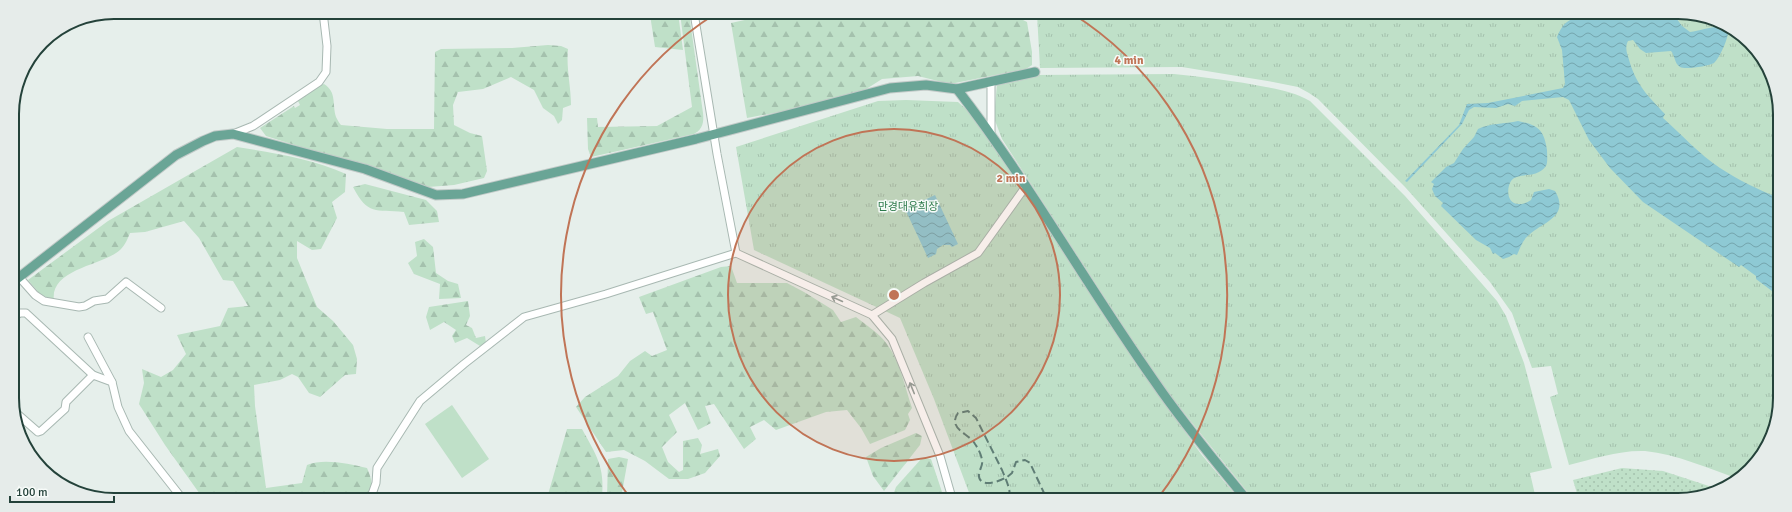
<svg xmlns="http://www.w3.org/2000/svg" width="1792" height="512" viewBox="0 0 1792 512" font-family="Signika,'Noto Sans KR',sans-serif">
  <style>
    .grass { fill: url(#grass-dots) }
    .forest { fill: url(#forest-firs) }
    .park { fill: url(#park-tufts) }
    .pitch { fill: #bfe0c8 }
    .water { fill: url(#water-waves) }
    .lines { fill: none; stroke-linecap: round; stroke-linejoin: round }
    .minor-casing { stroke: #a8b8b2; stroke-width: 9 }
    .major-casing { stroke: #c2cac8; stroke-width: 11 }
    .minor { stroke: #fff; stroke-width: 7 }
    .major { stroke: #6aa596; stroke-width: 9 }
    .rail { stroke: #5f7d75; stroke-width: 2; stroke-dasharray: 8 4; stroke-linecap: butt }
    .oneway { stroke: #92a09c }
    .ring { fill: none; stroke: #c07456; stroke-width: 2 }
    .labels { text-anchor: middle; stroke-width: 3; stroke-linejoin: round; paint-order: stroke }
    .park-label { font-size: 11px; fill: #2d7a4b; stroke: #f7fbf9 }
    .rim { fill: none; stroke: #24423a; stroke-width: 2 }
    .centre { fill: #c07456; stroke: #f7fbf9; stroke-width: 2 }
    .ring-label { font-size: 12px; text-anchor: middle; font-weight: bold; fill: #c07456; stroke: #f7fbf9; stroke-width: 3; stroke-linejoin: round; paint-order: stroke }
  </style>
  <defs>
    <pattern id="grass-dots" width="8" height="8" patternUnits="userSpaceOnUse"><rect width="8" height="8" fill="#bfe0c8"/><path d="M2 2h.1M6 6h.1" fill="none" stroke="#a4c1ad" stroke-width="1.8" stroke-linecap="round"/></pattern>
    <pattern id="forest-firs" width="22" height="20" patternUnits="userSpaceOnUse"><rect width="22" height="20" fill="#bfe0c8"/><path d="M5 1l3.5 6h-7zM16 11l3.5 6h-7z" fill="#a4c1ad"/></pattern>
    <pattern id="park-tufts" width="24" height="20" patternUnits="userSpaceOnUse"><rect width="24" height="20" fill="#bfe0c8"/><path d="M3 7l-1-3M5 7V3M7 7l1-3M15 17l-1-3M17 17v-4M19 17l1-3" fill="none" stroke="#a4c1ad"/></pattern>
    <pattern id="water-waves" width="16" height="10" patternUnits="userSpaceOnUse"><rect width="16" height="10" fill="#8ec9d4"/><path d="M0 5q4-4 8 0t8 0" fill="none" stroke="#74a5ad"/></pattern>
  </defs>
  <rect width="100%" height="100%" fill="#e6efeb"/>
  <polygon class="grass" points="1622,468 1663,471 1715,488 1685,500 1579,500 1573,480"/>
  <g class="forest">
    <polygon points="654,13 678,13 683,50 655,47 650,15"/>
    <path d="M680 13H689L703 113C704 122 703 129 694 134L591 157 588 149 587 118H597L598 127 657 126 692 107Z"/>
    <polygon points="777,13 1014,14 1015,16 1027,22 1032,52 1032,65 1026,69 950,84 918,76 882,79 860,93 812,106 747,118 731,23"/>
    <path d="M548 45 561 46 568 49C566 68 571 86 571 105L563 108 562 120 558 124 554 116 543 108 534 90 511 77 483 89 458 92 453 105 454 125 470 133 482 136 487 171 484 178 454 185 428 187 266 136 260 128 294 106 295 108 300 105 298 101 317 86 324 84C337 92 332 104 336 117 337 119 339 123 341 125L387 129H434L435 52 441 49 512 48Z"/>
    <path d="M237 147C274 153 312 159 346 174L345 192 332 202 337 218 321 249 312 250 297 241V258L317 307 333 321 353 345 357 359 356 374 345 375 320 397 309 393 298 377 292 374 280 380 254 385 255 406 266 488 302 483 307 465C324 458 349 464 367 468 372 480 374 485 366 497H202L165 445 139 404 144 383 142 369 161 377 173 370 186 354 177 335 220 326 228 308 248 306 233 281 223 280 199 238 184 221 145 232 130 233C128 238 125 245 121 249 104 266 49 268 54 301L40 294 28 280 108 221Z"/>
    <path d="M365 184 426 200 437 211 439 222 409 225 404 212C375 209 368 216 353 187Z"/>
    <polygon points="424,239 433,247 436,273 448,281 458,284 461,298 439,299 440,284 414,274 408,263 417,256 415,242"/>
    <path d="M731 266 737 283H787L804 292 833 310 841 322 856 317C866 325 879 333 887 344 900 362 905 387 912 408L908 414 910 420 905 430 870 444 861 428 847 410 826 412 776 430 764 420 750 427 756 439 744 449 714 404 705 406 711 423 698 430 685 403 669 415 677 432 662 447 668 462 679 472 683 470V441L698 438 702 445 700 454 718 449 720 456 705 473 688 479H669L645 461 624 450 606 452 576 407 585 397 618 376 630 361 645 351 652 356 667 350 653 312 646 314 639 297 721 267Z"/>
    <polygon points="468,301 470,316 466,325 472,328 476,338 485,336 486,343 480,346 467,338 455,343 452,336 456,330 444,322 430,330 426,317 429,307"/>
    <path d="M567 429H582C596 455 605 466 602 498H547Z"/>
    <polygon points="916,433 922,436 920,445 884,491 873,476 866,457 881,448"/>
    <polygon points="619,457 628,459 621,498 607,498 608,459"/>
    <polygon points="922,458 931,459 944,498 892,498 896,487"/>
  </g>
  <g class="park">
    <path d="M1037 14 1704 15 1750 42 1778 94 1777 424 1763 455 1739 479C1709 469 1677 454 1645 451 1619 450 1593 459 1569 465L1550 397 1558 394 1551 366 1532 368 1512 313 1490 282 1405 187 1318 99 1309 93 1298 87 1273 82 1182 67 1040 68Z"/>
    <path d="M1174 74C1205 77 1235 81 1266 87 1282 90 1296 93 1310 101L1405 196 1497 301 1506 316 1524 363 1552 468 1530 473 1536 499H1253L1169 394 1143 357 1002 139 994 118 997 84 1033 75Z"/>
    <polygon points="906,100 958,102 977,119 1150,382 1201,454 1239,499 971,498 934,399 900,318 754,250 736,147 878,101"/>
  </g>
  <polygon class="pitch" points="452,405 489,459 462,478 425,424"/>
  <g class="water">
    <path d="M1596 15H1607L1632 20 1658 15H1674L1682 26 1690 32C1702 31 1718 23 1728 29 1730 36 1719 59 1714 63 1709 66 1685 70 1680 67 1674 63 1675 55 1671 51L1646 53 1640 49 1633 40 1628 41C1624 49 1628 55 1630 63 1637 86 1649 97 1665 114L1663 118C1682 135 1699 154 1720 168 1738 180 1758 189 1778 198L1777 292 1772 291 1756 279V276L1741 265 1739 267 1643 202 1610 168 1589 140 1569 100 1563 97 1522 101 1515 106 1508 104 1496 108 1474 107 1469 110 1462 124 1407 182 1405 181 1459 125 1467 104 1488 103 1563 88 1565 84 1562 50 1557 37C1566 15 1575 19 1596 15Z"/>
    <path d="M1518 121C1538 125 1544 130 1547 150 1547 155 1548 162 1546 166 1536 180 1518 171 1511 181 1506 189 1507 205 1520 204 1524 204 1528 202 1531 200L1534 192 1549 189 1555 191C1570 216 1544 222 1530 234 1523 239 1520 248 1517 255L1514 254 1509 257 1503 259 1495 253 1493 254 1490 248 1476 240 1441 206 1443 203 1435 196 1432 189 1434 184 1431 182 1446 167 1454 163 1463 149 1474 137 1478 129C1490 123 1505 124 1518 121Z"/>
    <polygon points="935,195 958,244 952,247 950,245 943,245 937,249 936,254 928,258 905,209"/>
  </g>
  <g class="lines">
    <g class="minor-casing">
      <g id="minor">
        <polyline points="694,13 717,154 736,253"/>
        <polyline points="991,132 991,82"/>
        <polyline points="233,134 253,126 319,82 326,72 327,46 323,12"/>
        <polyline points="19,277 35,295 44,301 79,307 85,306 94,301 107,299 126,282 161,308"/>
        <polyline points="872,315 924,283 978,253 1026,186"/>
        <polyline points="13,317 20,313 26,313 93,375"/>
        <polyline points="88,337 112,382"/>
        <polyline points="14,411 38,432 41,431 65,409 66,402 93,375 112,382 118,407 129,431 181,497"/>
        <polyline points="371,497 376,483 377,468 420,401 464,364 524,317 606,294 736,253 872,315 892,339 940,456 952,498"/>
      </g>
    </g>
    <g class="major-casing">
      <g id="major">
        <path d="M957 89C1029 182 1087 286 1155 382 1183 423 1215 461 1246 499"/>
        <polyline points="13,282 176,155 203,141 215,136 233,134 365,169 436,195 463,194 696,139 890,88 926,85 957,89 1035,72"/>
      </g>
    </g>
    <use href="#minor" class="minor"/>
    <use href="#major" class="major"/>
    <path class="rail" d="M1010 498C1010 487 1006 480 1002 470L976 418 968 411 958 413C947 429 969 433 975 444 978 448 982 456 982 461 983 465 980 469 979 473 977 489 998 482 1005 478H1006L1012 473 1016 462 1025 460 1030 463 1044 493 1042 499"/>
  </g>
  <defs><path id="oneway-shaft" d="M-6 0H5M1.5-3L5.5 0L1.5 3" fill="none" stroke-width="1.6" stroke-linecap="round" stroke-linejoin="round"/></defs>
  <g class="oneway">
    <use href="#oneway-shaft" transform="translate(837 299) rotate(-156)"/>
    <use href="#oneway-shaft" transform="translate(912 388) rotate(-112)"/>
  </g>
  <circle cx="894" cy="295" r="166" fill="#c07456" fill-opacity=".12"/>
  <g class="ring">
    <circle cx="894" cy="295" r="166"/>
    <path d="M628 495A333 333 0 0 1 715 14M1073 14A333 333 0 0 1 1158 498"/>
  </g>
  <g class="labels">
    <g class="park-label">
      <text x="908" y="210">만경대유희장</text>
    </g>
  </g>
  <path d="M0 0H1792V512H0ZM114 19H1678A95 95 0 0 1 1773 114V398A95 95 0 0 1 1678 493H114A95 95 0 0 1 19 398V114A95 95 0 0 1 114 19Z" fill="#e6ecea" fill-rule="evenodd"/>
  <path class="rim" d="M114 19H1678A95 95 0 0 1 1773 114V398A95 95 0 0 1 1678 493H114A95 95 0 0 1 19 398V114A95 95 0 0 1 114 19Z"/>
  <circle cx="894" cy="295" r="6" class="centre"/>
  <g class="ring-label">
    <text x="1129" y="64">4 min</text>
    <text x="1011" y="182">2 min</text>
  </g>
  <path d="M10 496v6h104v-6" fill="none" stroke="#24423a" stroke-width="2"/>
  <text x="16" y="496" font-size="12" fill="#24423a" stroke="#f7fbf9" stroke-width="3" paint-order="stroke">100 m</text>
</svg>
